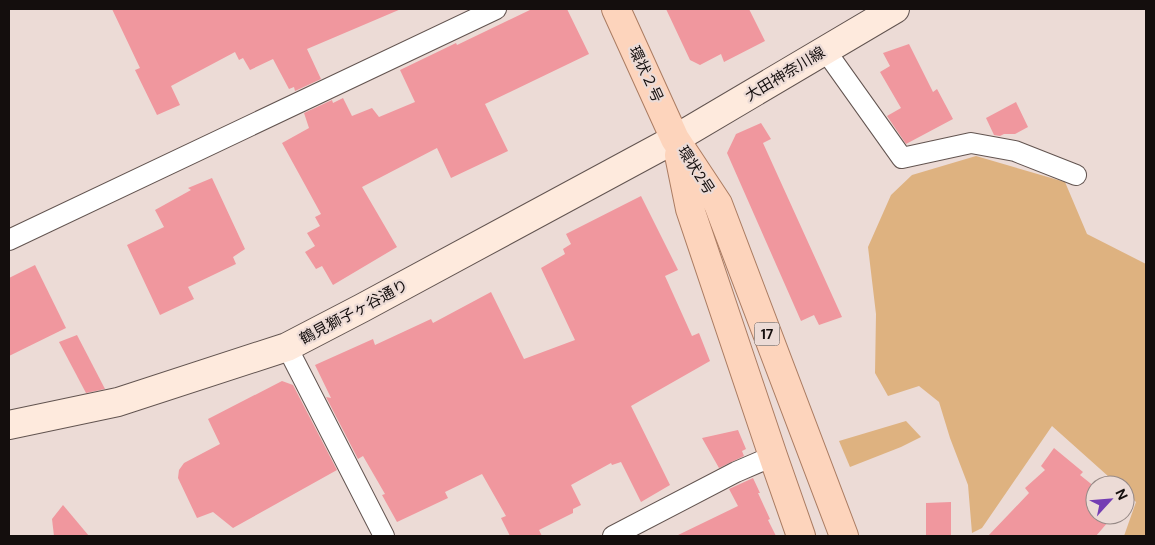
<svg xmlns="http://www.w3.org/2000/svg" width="1155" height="545" viewBox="0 0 1155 545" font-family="'DM Sans','Noto Sans JP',sans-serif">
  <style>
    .green { fill: #deb280 }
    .building { fill: #f0979e }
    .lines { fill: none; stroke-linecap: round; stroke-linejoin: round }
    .minor-casing { stroke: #625450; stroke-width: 22 }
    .secondary-casing { stroke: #625450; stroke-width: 30 }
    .primary-casing { stroke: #ab7c62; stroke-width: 30 }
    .minor { stroke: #fff; stroke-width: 20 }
    .secondary { stroke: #feeadd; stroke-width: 28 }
    .primary { stroke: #fdd4bc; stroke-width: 28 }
    .labels { text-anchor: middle; stroke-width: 4.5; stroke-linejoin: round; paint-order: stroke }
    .shield { fill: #ecdbd6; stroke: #554c49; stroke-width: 1 }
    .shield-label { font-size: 14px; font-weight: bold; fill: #140e0d }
    .street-label { font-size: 15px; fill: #140e0d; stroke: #ecdbd6 }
  </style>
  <rect width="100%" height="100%" fill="#ecdbd6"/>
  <g class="green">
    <polygon points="976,156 1065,182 1087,234 1146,264 1146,536 1124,536 1136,502 1125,492 1125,485 1118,485 1052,426 982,528 972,533 968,485 950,438 939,402 919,386 888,396 875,373 876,314 868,247 891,195 912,175"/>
    <polygon points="906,421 921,437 901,447 850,467 839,441"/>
  </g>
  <g class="building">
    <polygon points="112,9 401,9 307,49 321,79 295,91 294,87 289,89 273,59 250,70 243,58 239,60 235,52 171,86 180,105 157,115 135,70 140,68"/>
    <polygon points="532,9 567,9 589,54 485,104 508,151 451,178 437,148 362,187 397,247 333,285 322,266 316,269 305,252 315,246 307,233 320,226 315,217 321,214 282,143 309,128 304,113 332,100 333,103 343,98 352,116 372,108 379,117 415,102 400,70 456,43 457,45"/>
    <polygon points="666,9 749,9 765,41 724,62 721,54 700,65 690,60"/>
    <polygon points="909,44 933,92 937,89 953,119 906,144 887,116 901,108 880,72 890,66 883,53"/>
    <polygon points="1016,102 1028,127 1015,134 1004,134 1000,136 994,135 986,118"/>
    <polygon points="761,123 771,139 763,143 842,317 819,325 814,315 801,321 727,153 736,134"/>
    <polygon points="212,178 245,249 233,257 236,264 188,287 194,299 160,315 127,245 164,227 155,210 191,190 188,188"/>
    <polygon points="641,196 678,270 665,276 692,336 699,333 710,361 631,406 670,485 641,502 621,462 612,465 611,463 571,485 581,505 573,509 573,513 539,530 542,536 510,536 501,518 506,516 482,474 445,492 448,498 397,522 382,495 385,494 363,456 358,459 326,397 331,398 315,365 373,339 375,345 431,319 433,323 491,292 524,359 575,340 541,268 565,254 563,249 571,244 566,234"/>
    <polygon points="35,265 66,328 9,356 9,278"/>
    <polygon points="77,335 105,389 86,393 59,342"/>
    <polygon points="282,381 293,385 337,470 233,528 213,512 197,518 178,478 179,470 184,463 220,444 208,419"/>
    <polygon points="738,430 746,449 742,451 744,456 719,468 702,438"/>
    <polygon points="1054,448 1083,472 1080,475 1095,487 1095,515 1114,515 1096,536 988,536 1029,493 1025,488 1045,470 1041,466"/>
    <polygon points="753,478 760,493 758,493 770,519 768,520 776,536 676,536 738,506 729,489"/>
    <polygon points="951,502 951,536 926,536 926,503"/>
    <polygon points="63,505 89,536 54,536 52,519"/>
  </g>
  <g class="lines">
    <g class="minor-casing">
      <g id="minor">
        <polyline points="825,50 902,158 971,143 1015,151 1076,175"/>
        <polyline points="9,240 496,9"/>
        <polyline points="287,347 384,536"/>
        <polyline points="613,536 736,472 773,456"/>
      </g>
    </g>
    <g class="secondary-casing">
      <polyline id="secondary" points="9,425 118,402 287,347 362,308 675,139 895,9"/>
    </g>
    <g class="primary-casing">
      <g id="primary">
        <polyline points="616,9 675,139 718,204 844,536"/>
        <polyline points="679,155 690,209 773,456 801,536"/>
      </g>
    </g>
    <use href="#minor" class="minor"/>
    <use href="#secondary" class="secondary"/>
    <use href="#primary" class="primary"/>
  </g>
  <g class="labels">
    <rect class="shield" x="754.5" y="322.5" width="25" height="23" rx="4"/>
    <g class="shield-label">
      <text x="767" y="339">17</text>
    </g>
    <g class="street-label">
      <text transform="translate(646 74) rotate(65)" y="5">環状２号</text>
      <text transform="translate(785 74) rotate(-31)" y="5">大田神奈川線</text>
      <text transform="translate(696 170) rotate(57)" y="5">環状2号</text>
      <text transform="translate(354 312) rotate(-28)" y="5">鶴見獅子ヶ谷通り</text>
    </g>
  </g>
  <rect width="1155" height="545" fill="none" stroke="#140e0d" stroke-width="20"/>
  <g transform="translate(1110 500) rotate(64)"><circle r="24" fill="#ecdbd6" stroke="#968986"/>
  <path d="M0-4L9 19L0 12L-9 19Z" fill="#743db3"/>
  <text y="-8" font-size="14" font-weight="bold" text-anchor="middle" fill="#140e0d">N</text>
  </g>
</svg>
